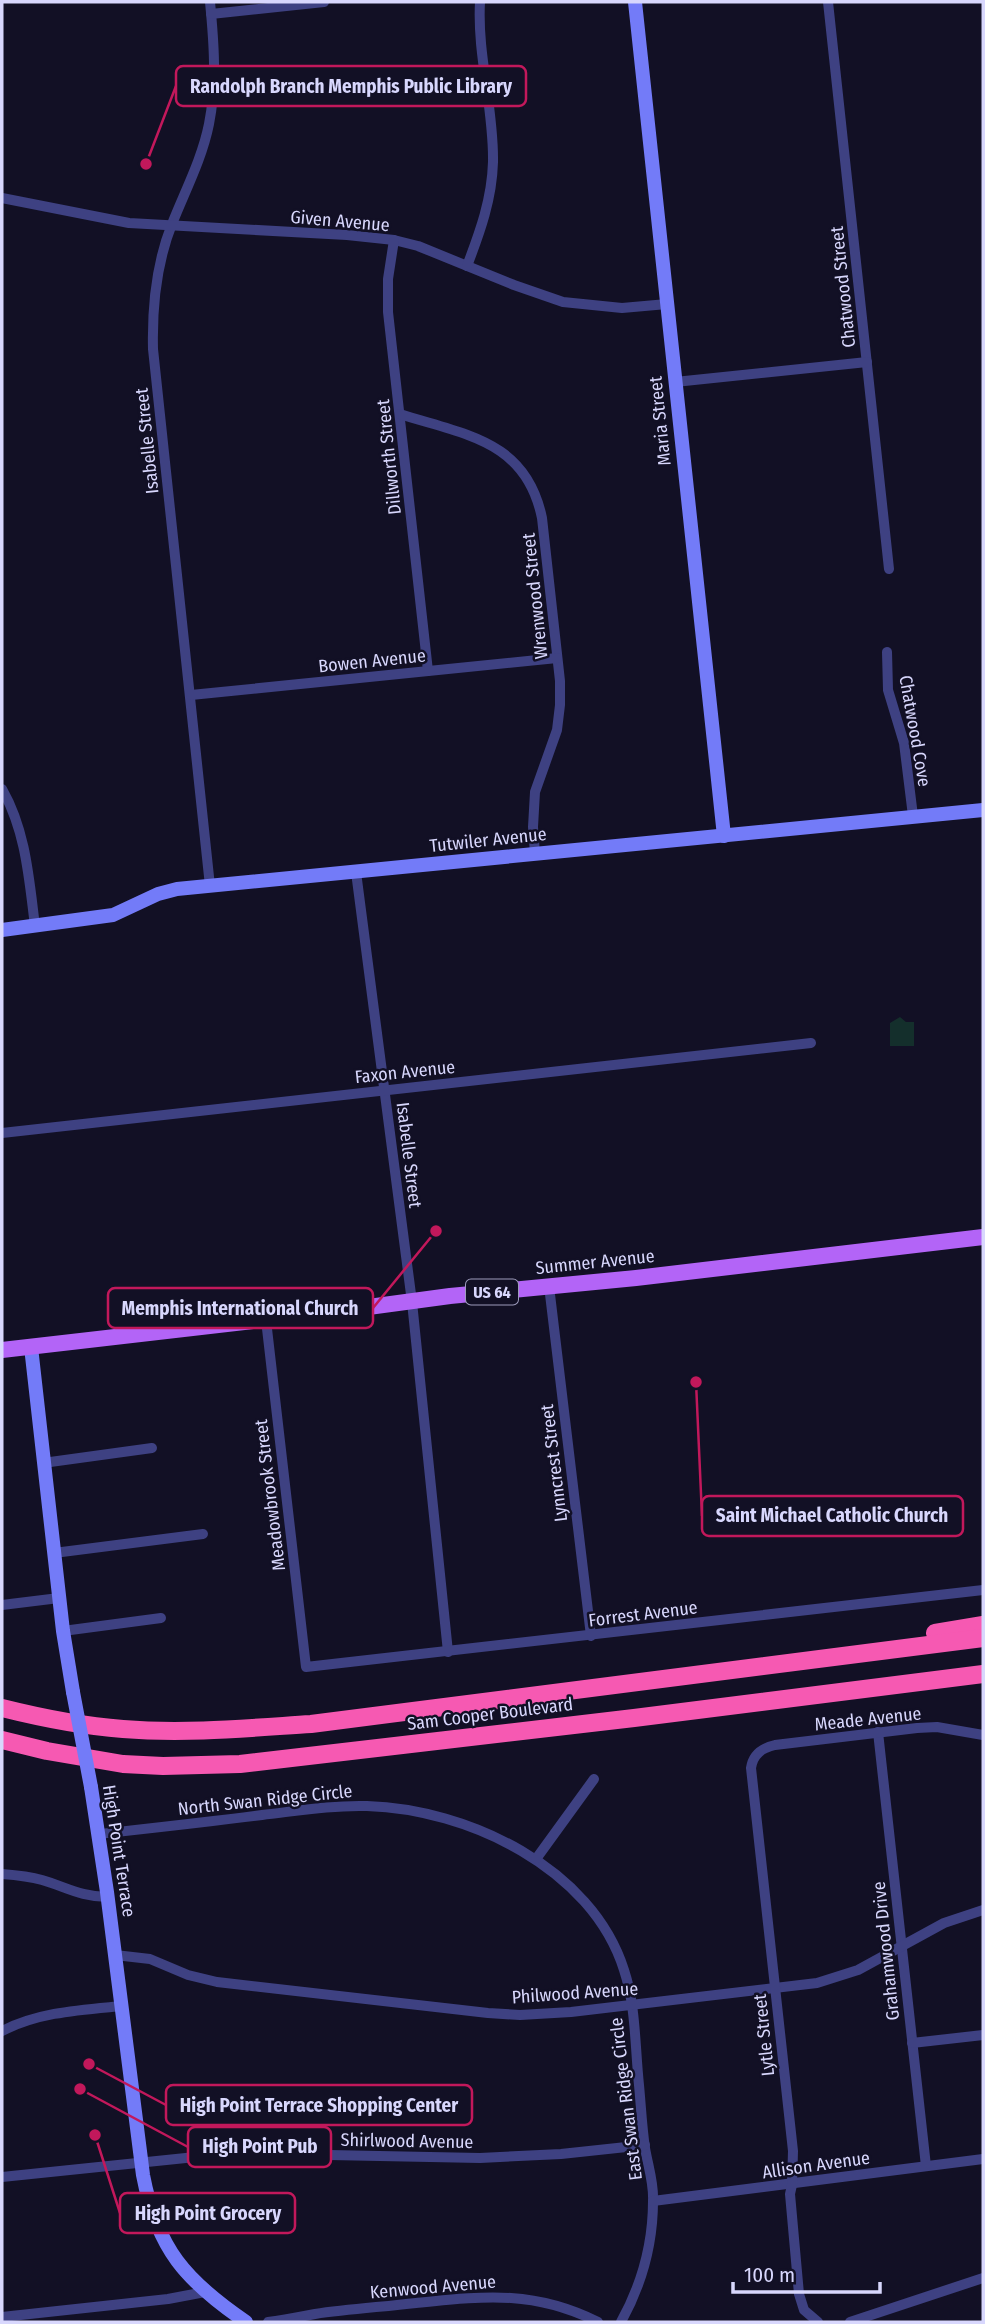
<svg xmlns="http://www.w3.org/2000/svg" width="985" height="2324" viewBox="0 0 985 2324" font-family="'Fira Sans Condensed',sans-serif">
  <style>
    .green { fill: #142f2c }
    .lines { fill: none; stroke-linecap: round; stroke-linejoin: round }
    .street { stroke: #3e4182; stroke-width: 10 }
    .secondary { stroke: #737bf8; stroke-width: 14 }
    .primary { stroke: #b364f7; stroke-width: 16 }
    .highway { stroke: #f659b2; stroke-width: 18 }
    .secondary-bridge { stroke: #737bf8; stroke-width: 14 }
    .labels { text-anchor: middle; stroke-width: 5; stroke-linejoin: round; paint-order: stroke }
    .shield { fill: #121025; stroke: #9d9bbc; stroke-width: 2 }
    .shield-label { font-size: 16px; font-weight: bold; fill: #d8d7fd }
    .street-label { font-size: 18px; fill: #d8d7fd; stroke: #121025 }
    .leader { fill: none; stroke: #c2185b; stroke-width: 2.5 }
    .callout-dot { fill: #c2185b; stroke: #121025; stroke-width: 2.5 }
    .callout { fill: #121025; stroke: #c2185b; stroke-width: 2.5 }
    .callout-label { font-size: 19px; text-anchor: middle; font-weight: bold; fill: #d8d7fd }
  </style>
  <rect width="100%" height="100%" fill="#121025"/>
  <polygon class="green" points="900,1017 906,1022 914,1022 914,1046 890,1046 890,1023"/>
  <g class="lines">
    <g class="street">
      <path d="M210 2C214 43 217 83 209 124 202 159 185 191 172 224 156 264 152 306 153 349L210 886"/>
      <polyline points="828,2 889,569"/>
      <polyline points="211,14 324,2"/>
      <polyline points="2,198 129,223 347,235 394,240 418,246 514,285 563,302 622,308 667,304"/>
      <polyline points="394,240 388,279 388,312 428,671"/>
      <path d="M467 266C480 232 492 199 493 162 494 108 477 56 480 2"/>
      <polyline points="675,382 867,362"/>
      <path d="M400 414C465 435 526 440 542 518L560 681V705L557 730 535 792 533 827 535 854"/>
      <polyline points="887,652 888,690 904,743 913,816"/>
      <polyline points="191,695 557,658"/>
      <path d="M2 789C26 831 29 879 35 926"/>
      <polyline points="356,872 412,1302 448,1652"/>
      <polyline points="2,1133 811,1043"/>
      <polyline points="549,1286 591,1636"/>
      <polyline points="266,1320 306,1667 983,1590"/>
      <polyline points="43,1463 152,1448"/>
      <polyline points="54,1553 203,1534"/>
      <polyline points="2,1605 59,1598"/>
      <polyline points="63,1631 161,1618"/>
      <polyline points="878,1732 926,2166"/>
      <path d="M99 1834C153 1828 208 1822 262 1815 297 1811 332 1805 367 1806 468 1809 592 1868 624 1970 636 2006 635 2048 639 2085 641 2106 642 2128 645 2148 648 2166 654 2183 653 2201 653 2244 642 2284 621 2322"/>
      <polyline points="536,1859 594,1779"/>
      <path d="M2 1874C15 1875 28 1876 42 1880 66 1887 81 1897 108 1897"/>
      <polyline points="115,1955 150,1959 188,1975 217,1982 488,2013 520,2015 571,2012 817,1983 858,1970 944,1923 983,1910"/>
      <path d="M2 2031C39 2012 80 2010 122 2006"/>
      <polyline points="912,2043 983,2035"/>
      <polyline points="2,2177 234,2153 480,2158 561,2154 645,2145"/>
      <polyline points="653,2201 983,2159"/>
      <polyline points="2,2317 168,2299 205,2292"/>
      <path d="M268 2322C284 2320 299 2317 315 2314 348 2309 382 2307 416 2303 485 2296 534 2290 598 2322"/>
      <path d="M818 2322 804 2310 799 2294 790 2194 792 2185 793 2151 751 1768C753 1754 762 1748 775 1745L917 1728 937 1727 983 1735"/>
      <polyline points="850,2322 983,2278"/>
    </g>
    <g class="secondary">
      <polyline points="635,2 724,836"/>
      <polyline points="2,930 113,915 158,894 177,889 983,810"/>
      <polyline points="31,1347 63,1631 73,1692"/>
      <path d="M91 1787 107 1892 143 2175C157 2249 186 2281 246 2322"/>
    </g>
    <polyline class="primary" points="2,1350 324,1313 450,1296 636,1278 983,1237"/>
    <g class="highway">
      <polyline points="935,1633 983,1625"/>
      <path d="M2 1708C42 1718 82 1726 123 1729 186 1734 249 1728 311 1724L983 1638"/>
      <polyline points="2,1740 47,1751 123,1764 163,1766 240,1764 634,1718 983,1674"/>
    </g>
    <polyline class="secondary-bridge" points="73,1692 91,1787"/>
  </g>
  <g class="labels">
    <rect class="shield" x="466" y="1279.5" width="52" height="25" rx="5"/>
    <g class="shield-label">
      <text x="492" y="1298">US 64</text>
    </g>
    <g class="street-label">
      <text transform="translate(340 221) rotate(5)" y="6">Given Avenue</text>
      <text transform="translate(843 287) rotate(-96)" y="6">Chatwood Street</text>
      <text transform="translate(660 421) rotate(-96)" y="6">Maria Street</text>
      <text transform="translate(147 441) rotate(-96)" y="6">Isabelle Street</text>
      <text transform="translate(389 457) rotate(-96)" y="6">Dillworth Street</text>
      <text transform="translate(535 596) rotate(-96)" y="6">Wrenwood Street</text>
      <text transform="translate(372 661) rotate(-6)" y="6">Bowen Avenue</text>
      <text transform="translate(915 731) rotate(80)" y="6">Chatwood Cove</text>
      <text transform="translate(488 840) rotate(-6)" y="6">Tutwiler Avenue</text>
      <text transform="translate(405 1072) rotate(-6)" y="6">Faxon Avenue</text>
      <text transform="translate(409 1155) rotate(83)" y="6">Isabelle Street</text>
      <text transform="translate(595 1262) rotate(-6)" y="6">Summer Avenue</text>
      <text transform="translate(554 1463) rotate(-97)" y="6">Lynncrest Street</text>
      <text transform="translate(270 1495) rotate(-97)" y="6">Meadowbrook Street</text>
      <text transform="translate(643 1614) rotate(-7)" y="6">Forrest Avenue</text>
      <text transform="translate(490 1714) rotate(-7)" y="6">Sam Cooper Boulevard</text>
      <text transform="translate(868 1719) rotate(-6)" y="6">Meade Avenue</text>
      <text transform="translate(265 1800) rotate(-6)" y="6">North Swan Ridge Circle</text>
      <text transform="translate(119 1851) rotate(81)" y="6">High Point Terrace</text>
      <text transform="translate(886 1951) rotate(-96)" y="6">Grahamwood Drive</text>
      <text transform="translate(575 1993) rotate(-4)" y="6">Philwood Avenue</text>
      <text transform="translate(764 2035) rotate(-96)" y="6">Lytle Street</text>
      <text transform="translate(626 2099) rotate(-97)" y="6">East Swan Ridge Circle</text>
      <text transform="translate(407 2141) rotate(1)" y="6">Shirlwood Avenue</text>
      <text transform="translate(816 2165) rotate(-8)" y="6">Allison Avenue</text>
      <text transform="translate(433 2287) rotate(-5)" y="6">Kenwood Avenue</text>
    </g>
  </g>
  <path class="leader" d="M146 164L176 86M436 1231L373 1308M696 1382L702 1516M89 2064L166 2105M80 2089L188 2147M95 2135L120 2213"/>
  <g class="callout-dot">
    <circle cx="146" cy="164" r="7"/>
    <circle cx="436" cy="1231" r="7"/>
    <circle cx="696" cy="1382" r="7"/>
    <circle cx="89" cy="2064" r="7"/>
    <circle cx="80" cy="2089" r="7"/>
    <circle cx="95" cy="2135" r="7"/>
  </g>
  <g class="callout">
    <rect x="176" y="66" width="350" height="40" rx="7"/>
    <rect x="108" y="1288" width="265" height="40" rx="7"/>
    <rect x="702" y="1496" width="261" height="40" rx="7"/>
    <rect x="166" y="2085" width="306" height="40" rx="7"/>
    <rect x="188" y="2127" width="143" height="40" rx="7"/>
    <rect x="120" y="2193" width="175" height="40" rx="7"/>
  </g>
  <g class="callout-label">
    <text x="351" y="93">Randolph Branch Memphis Public Library</text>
    <text x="240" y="1315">Memphis International Church</text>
    <text x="832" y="1522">Saint Michael Catholic Church</text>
    <text x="319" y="2112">High Point Terrace Shopping Center</text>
    <text x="260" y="2153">High Point Pub</text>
    <text x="208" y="2220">High Point Grocery</text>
  </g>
  <rect width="985" height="2324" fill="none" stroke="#d8d7fd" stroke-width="7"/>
  <path d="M733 2282v10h147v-10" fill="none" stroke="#d8d7fd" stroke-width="3.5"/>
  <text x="744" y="2282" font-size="21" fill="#d8d7fd" stroke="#121025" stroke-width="5" paint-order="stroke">100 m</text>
</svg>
